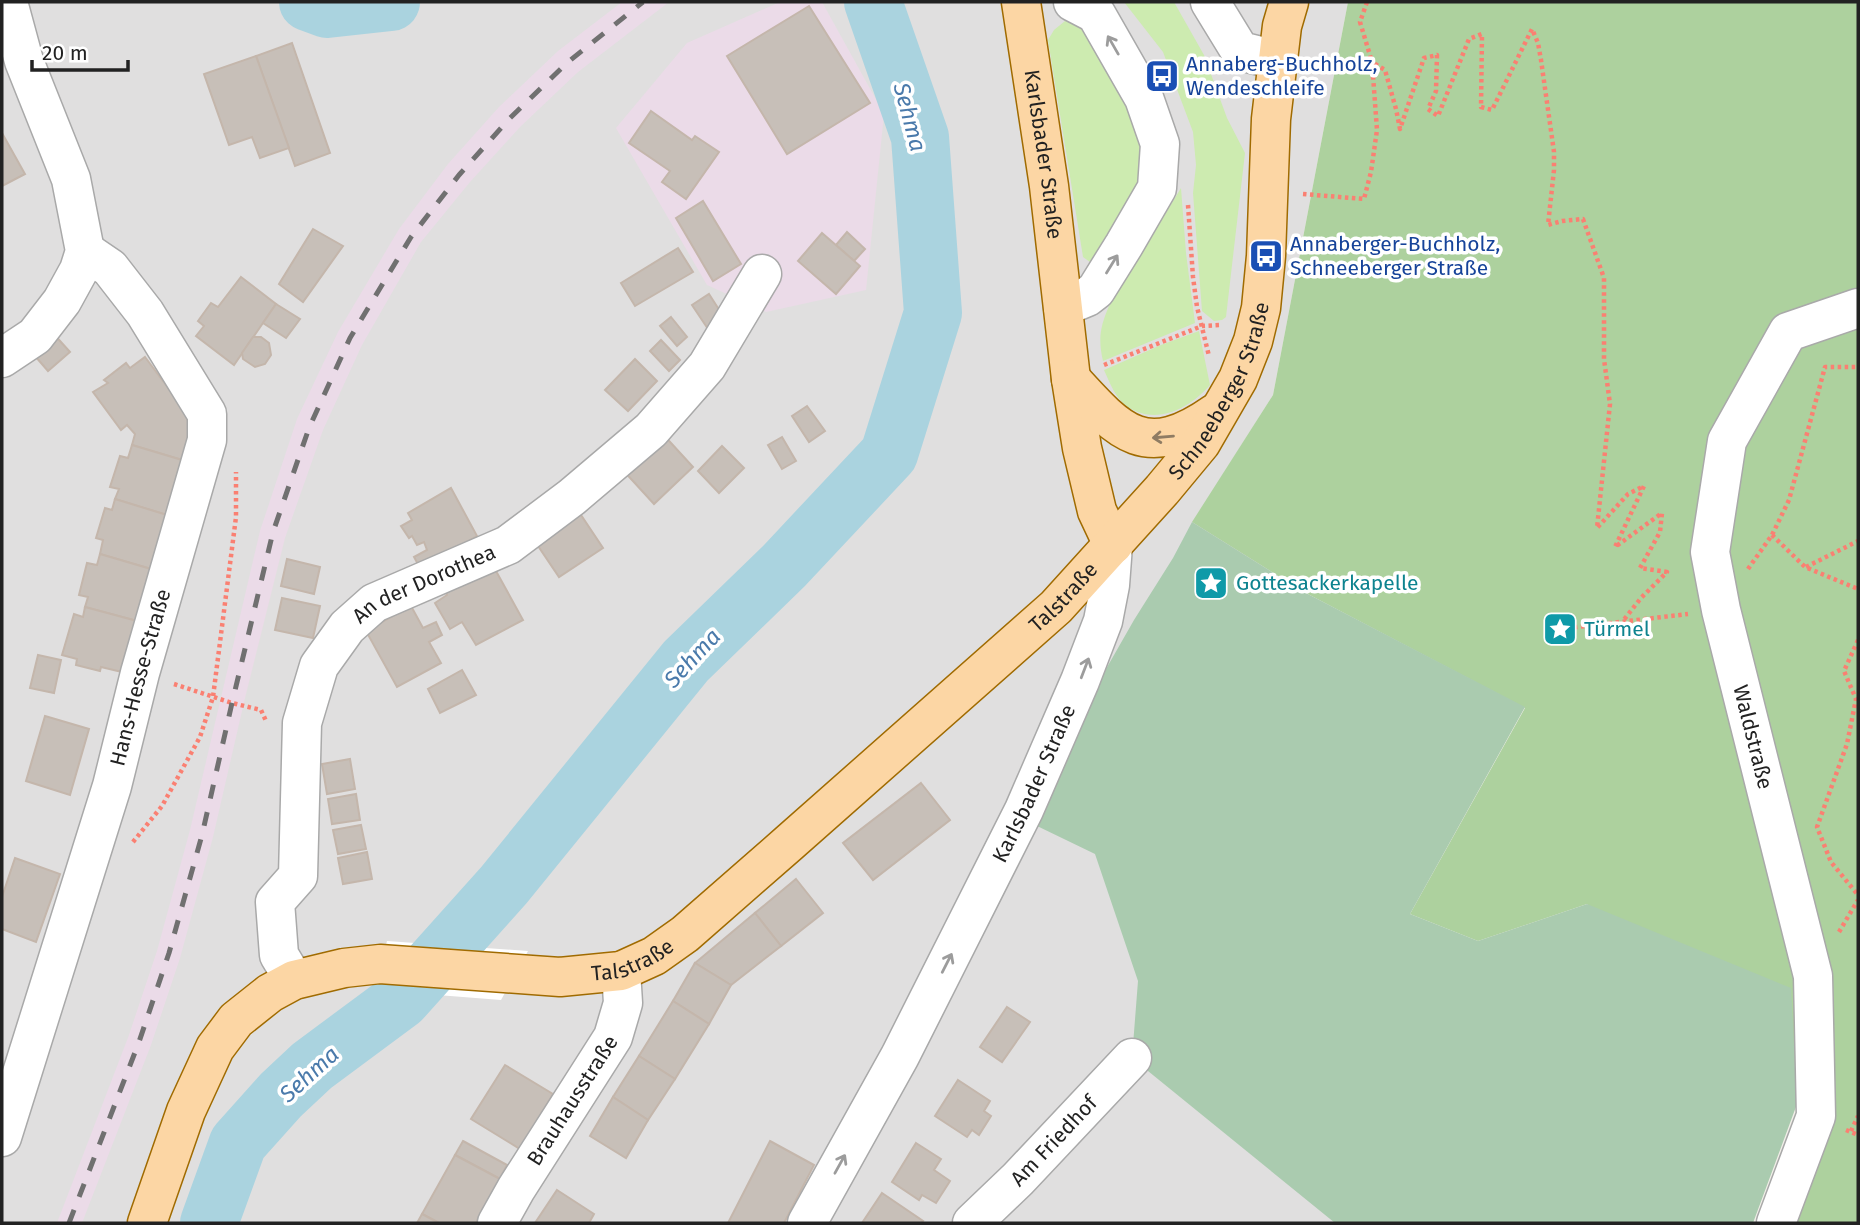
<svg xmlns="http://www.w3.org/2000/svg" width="1860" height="1225" viewBox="0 0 1860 1225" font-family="'Fira Sans',sans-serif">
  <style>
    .residential { fill: #e0dfdf }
    .industrial { fill: #ebdbe8 }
    .grass { fill: #cdebb0 }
    .forest { fill: #add19e }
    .cemetery { fill: #aacbaf }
    .pier { fill: #fff }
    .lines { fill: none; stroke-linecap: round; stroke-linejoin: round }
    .river { stroke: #aad3df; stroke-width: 58 }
    .building { fill: #c7bfb8; stroke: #c4b6ab; stroke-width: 2 }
    .minor-casing { stroke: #a9a9a9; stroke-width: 41 }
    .major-casing { stroke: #a06b00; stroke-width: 41 }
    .path { stroke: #fa8072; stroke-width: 4.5; stroke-dasharray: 3.5 3.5; stroke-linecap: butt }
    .minor { stroke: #fff; stroke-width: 38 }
    .major { stroke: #fcd6a4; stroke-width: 38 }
    .rail { stroke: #707070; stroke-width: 5; stroke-dasharray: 14 14; stroke-linecap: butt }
    .oneway { stroke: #9c9c9c }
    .oneway2 { stroke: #8f7c63 }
    .labels { text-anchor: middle; stroke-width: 7; stroke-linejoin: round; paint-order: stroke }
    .transit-label { font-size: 21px; fill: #164399; stroke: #fff; text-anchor: start }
    .street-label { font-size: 21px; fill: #222; stroke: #fff }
    .culture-label { font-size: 21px; fill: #0d838f; stroke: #fff; text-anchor: start }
    .water-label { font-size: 23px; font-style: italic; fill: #4a7aab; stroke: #fff }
  </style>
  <rect width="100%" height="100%" fill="#f2efe9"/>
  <polygon class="residential" points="2,2 1348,2 1273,395 1193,522 1304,592 1410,914 1753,1223 2,1223"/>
  <g class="industrial">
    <polygon points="622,2 669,2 578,72 520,127 470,182 421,242 362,345 323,430 285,538 245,698 213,837 180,958 151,1045 82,1223 57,1223 129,1035 157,951 190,830 260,531 297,419 338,332 399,229 448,164 499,107 558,51"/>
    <polygon points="780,2 822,2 884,114 866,290 766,312 707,285 616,128 687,43"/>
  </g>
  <g class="grass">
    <polygon points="1124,2 1174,2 1204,55 1227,118 1245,153 1226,317 1222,320 1214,321 1202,311 1193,193 1196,165 1193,132 1163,52"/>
    <polygon points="1065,21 1074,22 1090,29 1130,101 1145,155 1144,175 1100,260 1090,262 1083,257 1048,40 1054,30"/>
    <path d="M1181 188 1186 253 1195 323 1103 361C1098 339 1100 327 1109 306Z"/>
    <path d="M1199 331 1210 385C1190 408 1157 426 1128 407 1115 398 1110 383 1104 370L1161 345Z"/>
  </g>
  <polygon class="forest" points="1348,2 1858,2 1858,1223 1790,1223 1832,1105 1797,1104 1587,904 1478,941 1410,914 1525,708 1304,592 1192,522 1273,395"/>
  <polygon class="cemetery" points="1192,522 1304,592 1525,707 1410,914 1478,941 1587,904 1791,988 1797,1104 1753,1223 1335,1223 1132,1058 1138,981 1095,854 1035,825 1102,676 1134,620 1173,558"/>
  <polygon class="pier" points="387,941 528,951 501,1000 374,990"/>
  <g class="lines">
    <g class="river">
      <polyline points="308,2 327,9 391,2"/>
      <polyline points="209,1223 238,1143 281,1095 312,1066 401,1000 504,885 686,661 784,566 889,454 933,313 920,137 873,2"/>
    </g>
  </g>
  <g class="building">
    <polygon points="809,6 870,103 787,154 727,56"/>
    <polygon points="292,43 330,153 295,166 256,56"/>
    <polygon points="256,56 289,148 260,158 252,137 229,145 204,74"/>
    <polygon points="651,111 692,140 695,136 719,152 686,199 662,182 670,171 629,143"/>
    <polygon points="2,133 25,174 2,186"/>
    <polygon points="703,201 741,264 713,281 676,218"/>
    <polygon points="313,229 343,246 303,302 279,284"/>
    <polygon points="847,232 865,249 854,261 836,245"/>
    <polygon points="822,233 860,266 836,294 798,261"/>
    <polygon points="678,248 693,272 635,306 621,283"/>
    <polygon points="241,277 276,304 234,365 196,336 204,326 198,321 211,303 218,307"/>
    <polygon points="709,294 725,319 708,329 692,305"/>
    <polygon points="276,304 300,319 286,338 263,323"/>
    <polygon points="671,317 687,337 677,346 660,326"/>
    <polygon points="51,331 70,352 48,371 29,349"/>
    <polygon points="253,337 261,337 269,343 271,355 265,364 255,367 243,359 242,353"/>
    <polygon points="661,340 680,360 669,371 650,351"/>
    <polygon points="145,357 187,413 190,440 182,460 132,445 135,434 127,425 121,430 93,392 108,383 104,380 126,363 130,368"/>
    <polygon points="635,359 657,381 628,411 605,390"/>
    <polygon points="807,406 825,431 809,442 792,416"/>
    <polygon points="660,431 693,467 654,504 621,468"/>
    <polygon points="782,437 796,461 782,469 768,445"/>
    <polygon points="132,445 182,460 167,515 115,499 119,489 110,487 120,456 128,458"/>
    <polygon points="722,446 744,468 719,493 698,471"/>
    <polygon points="451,488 477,536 420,568 414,557 427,550 424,542 417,545 412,536 409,538 401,526 412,520 408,513"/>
    <polygon points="115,499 167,515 151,569 100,554 103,540 96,538 105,508 112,510"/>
    <polygon points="575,506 603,548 559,577 532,537"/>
    <polygon points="100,554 151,569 137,621 85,607 88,597 79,595 87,563 97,565"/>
    <polygon points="287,559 320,567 314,594 281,586"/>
    <polygon points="491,562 523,620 476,645 462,622 450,629 435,603 447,595 444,588"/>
    <polygon points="282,598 320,606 313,638 275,630"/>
    <polygon points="411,606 423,628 436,622 442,635 429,642 441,663 397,687 366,631"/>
    <polygon points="85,607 137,621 122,672 101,667 100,671 76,665 77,659 62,655 74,614 83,617"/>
    <polygon points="38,655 61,660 54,693 30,688"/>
    <polygon points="462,670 476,695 440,713 428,689"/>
    <polygon points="45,716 89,729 70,795 26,781"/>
    <polygon points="350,759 355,789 327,794 322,764"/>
    <polygon points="921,783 950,820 873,880 843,843"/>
    <polygon points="356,794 360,820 332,824 328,799"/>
    <polygon points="361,825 366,849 338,854 333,830"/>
    <polygon points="367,852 372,879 343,884 338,858"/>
    <polygon points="15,858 60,874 36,942 2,929 2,897"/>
    <polygon points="796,879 823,913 781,946 755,913"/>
    <polygon points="755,913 781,946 731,985 695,963"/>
    <polygon points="695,963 731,985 709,1024 673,1001"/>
    <polygon points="673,1001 709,1024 675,1079 639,1056"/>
    <polygon points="1007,1007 1030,1022 1002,1062 980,1047"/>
    <polygon points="639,1056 675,1079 648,1120 613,1097"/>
    <polygon points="505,1065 553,1094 520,1149 471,1119"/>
    <polygon points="958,1080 990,1101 984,1111 991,1116 979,1135 972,1130 967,1137 935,1116"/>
    <polygon points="613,1097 648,1120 626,1158 590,1136"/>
    <polygon points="463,1141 507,1165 500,1179 455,1155"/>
    <polygon points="770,1141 814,1165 784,1223 728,1223"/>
    <polygon points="916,1143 941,1159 934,1170 950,1181 936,1203 922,1195 919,1200 892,1182"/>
    <polygon points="455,1155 500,1179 476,1223 439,1223 422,1214"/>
    <polygon points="557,1190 594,1214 589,1223 535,1223"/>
    <polygon points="882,1193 923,1221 921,1223 862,1223"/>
    <polygon points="422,1214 439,1223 417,1223"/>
  </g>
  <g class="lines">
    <g class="minor-casing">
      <g id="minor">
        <polyline points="1210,2 1240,51 1277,60"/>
        <polyline points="1063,307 1087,297 1096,290 1124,245 1157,188 1160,144 1144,98 1096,14 1073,2"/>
        <polyline points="2,358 35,336 62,301 79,270 85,251 71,179 24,61 8,2"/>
        <path id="s1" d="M294 980 279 955 275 902 298 876 302 723 319 666 347 627 374 603 508 545 572 497 651 430 707 366 762 274"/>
        <path id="s2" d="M2 1137 112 786 140 673 207 440V414L145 313 110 268 85 251"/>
        <path id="s3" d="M497 1223 516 1189 613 1037 623 1003 621 971"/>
        <path id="s4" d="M807 1223 900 1056 1024 810 1080 681 1103 621 1110 585 1113 545"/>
        <path id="s5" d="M972 1223 1018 1179 1132 1058"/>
        <polyline points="1776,1223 1816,1116 1813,976 1721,610 1710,552 1727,441 1788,332 1858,308"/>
      </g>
    </g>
    <g class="major-casing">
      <g id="major">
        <path id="s6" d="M1021 2 1049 186 1071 379 1082 448 1097 511 1113 545"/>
        <path d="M1071 379C1120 433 1145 462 1215 413"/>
        <path id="s7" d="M147 1223 186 1111 215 1048 236 1020 270 993 294 980 344 968 380 964 560 977 621 971 654 956 685 934 789 843 1056 607 1162 490 1201 443 1238 379 1253 341 1261 308 1266 256 1271 119 1282 26 1289 2"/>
      </g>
    </g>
    <g class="path">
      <polyline points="1367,2 1360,22 1372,62"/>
      <polyline points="1303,194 1364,199 1371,172 1377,130 1372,62 1385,70 1396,109 1400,129 1424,58 1437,55 1436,91 1428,109 1438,116 1469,39 1482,34 1481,107 1492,110 1532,29 1538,43 1541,60 1554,152 1554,170 1548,225 1562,221 1583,219 1604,278 1604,359 1610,404 1597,528 1628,494 1644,486 1615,547 1662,513 1660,532 1640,568 1667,572 1641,598 1622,622"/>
      <polyline points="1188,205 1193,277 1197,307 1209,356"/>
      <polyline points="1104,365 1202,326 1221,325"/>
      <polyline points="1772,535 1805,567 1858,589"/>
      <polyline points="1806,567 1858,541"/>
      <polyline points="1748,569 1772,535 1789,500 1825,367 1858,367"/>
      <polyline points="1560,629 1688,614"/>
      <polyline points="1858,640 1844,671 1856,699 1847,744 1817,827 1831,862 1858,895"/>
      <polyline points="174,684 232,703 261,710 266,721"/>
      <polyline points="133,842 162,806 200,737 213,697 236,517 236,472"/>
      <polyline points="1839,932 1858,900"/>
      <polyline points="1846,1130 1858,1135"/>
      <polyline points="1851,1131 1858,1116"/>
    </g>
    <use href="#minor" class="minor"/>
    <use href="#major" class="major"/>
    <polyline class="rail" points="69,1223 139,1042 169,953 202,835 232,703 273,532 309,428 350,338 411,237 459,175 510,118 568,62 643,2"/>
  </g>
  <defs><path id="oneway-shaft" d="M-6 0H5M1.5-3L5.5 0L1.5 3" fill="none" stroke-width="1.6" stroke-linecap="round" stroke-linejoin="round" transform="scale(1.75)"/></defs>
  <g class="oneway">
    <use href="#oneway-shaft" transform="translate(1113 45) rotate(-120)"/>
    <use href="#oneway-shaft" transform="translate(1112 264) rotate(-58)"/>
    <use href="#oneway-shaft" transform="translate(1085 668) rotate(-69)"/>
    <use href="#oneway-shaft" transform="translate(947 963) rotate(-63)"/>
    <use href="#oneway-shaft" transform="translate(840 1164) rotate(-61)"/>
  </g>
  <use class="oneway2" href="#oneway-shaft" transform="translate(1163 437) rotate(175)"/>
  <defs>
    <g id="bus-square" transform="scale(1.75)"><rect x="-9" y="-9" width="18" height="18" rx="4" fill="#1a4fb4" stroke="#fff"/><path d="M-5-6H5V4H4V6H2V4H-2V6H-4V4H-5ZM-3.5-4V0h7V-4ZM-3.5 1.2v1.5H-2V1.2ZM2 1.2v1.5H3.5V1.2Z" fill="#fff"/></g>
    <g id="sight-square" transform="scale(1.75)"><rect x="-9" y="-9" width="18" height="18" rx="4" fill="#0f9aa8" stroke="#fff"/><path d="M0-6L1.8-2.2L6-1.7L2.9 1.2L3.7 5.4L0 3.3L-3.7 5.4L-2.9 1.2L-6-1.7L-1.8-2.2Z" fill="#fff"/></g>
  </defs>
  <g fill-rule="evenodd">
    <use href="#bus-square" x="1162" y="76"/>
    <use href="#bus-square" x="1266" y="256"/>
    <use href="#sight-square" x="1211" y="583"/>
    <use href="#sight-square" x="1560" y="629"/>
  </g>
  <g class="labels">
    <g class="transit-label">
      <text x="1186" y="71">Annaberg-Buchholz,<tspan x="1186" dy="24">Wendeschleife</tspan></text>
      <text x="1290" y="251">Annaberger-Buchholz,<tspan x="1290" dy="24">Schneeberger Straße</tspan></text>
    </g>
    <g class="street-label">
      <text dy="7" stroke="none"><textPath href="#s6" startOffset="154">Karlsbader Straße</textPath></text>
      <text dy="7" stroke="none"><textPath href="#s7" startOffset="1466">Schneeberger Straße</textPath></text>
      <text dy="7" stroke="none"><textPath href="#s1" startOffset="467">An der Dorothea</textPath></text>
      <text dy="7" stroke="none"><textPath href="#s7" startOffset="1204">Talstraße</textPath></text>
      <text dy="7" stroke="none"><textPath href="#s2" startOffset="480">Hans-Hesse-Straße</textPath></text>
      <text transform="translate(1753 737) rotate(76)" y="7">Waldstraße</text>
      <text dy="7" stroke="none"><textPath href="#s4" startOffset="495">Karlsbader Straße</textPath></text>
      <text dy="7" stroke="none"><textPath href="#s7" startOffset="637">Talstraße</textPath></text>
      <text dy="7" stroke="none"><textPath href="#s3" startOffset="144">Brauhausstraße</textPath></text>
      <text dy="7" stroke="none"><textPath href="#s5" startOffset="116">Am Friedhof</textPath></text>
    </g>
    <g class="culture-label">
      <text x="1236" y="590">Gottesackerkapelle</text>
      <text x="1584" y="636">Türmel</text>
    </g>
    <g class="water-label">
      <text transform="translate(910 117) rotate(75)" y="8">Sehma</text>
      <text transform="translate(692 658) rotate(-47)" y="8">Sehma</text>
      <text transform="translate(309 1074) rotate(-42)" y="8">Sehma</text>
    </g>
  </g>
  <rect width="1860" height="1225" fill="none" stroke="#222222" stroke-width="7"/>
  <path d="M32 60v10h96v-10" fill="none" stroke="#222222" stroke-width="3.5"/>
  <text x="42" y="60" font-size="21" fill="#222222" stroke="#ffffff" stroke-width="5" paint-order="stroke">20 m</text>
</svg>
